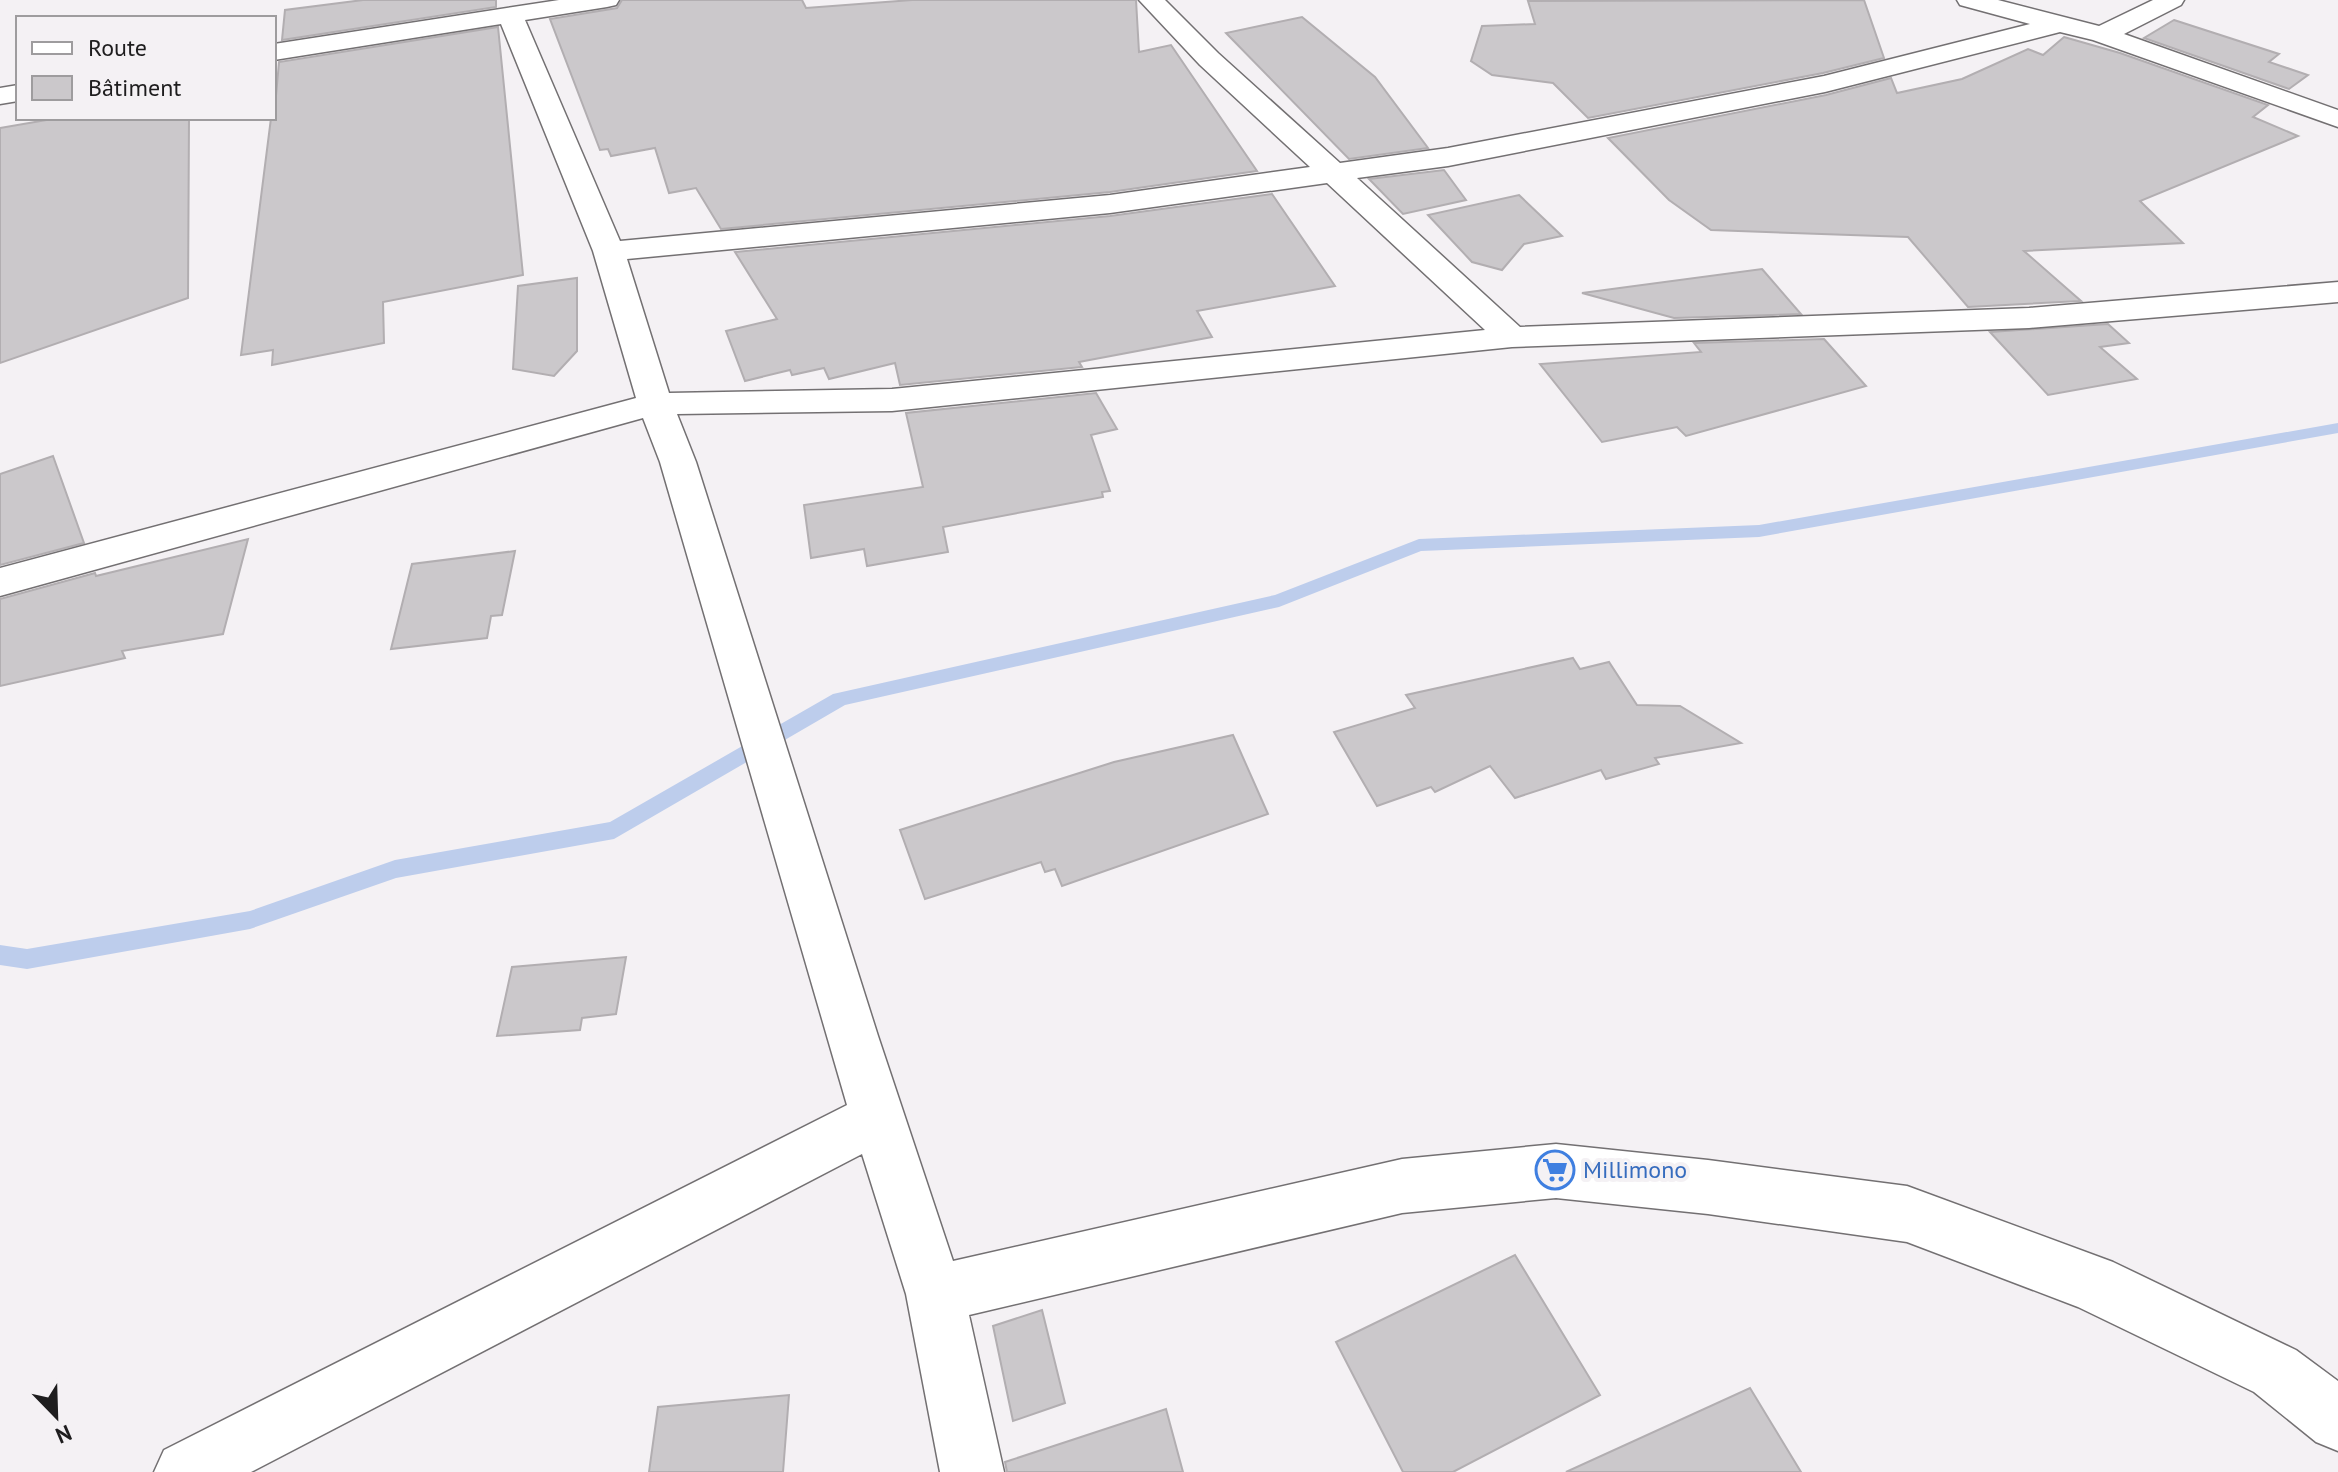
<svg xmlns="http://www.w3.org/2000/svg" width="2338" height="1472" viewBox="0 0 2338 1472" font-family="'PT Sans',sans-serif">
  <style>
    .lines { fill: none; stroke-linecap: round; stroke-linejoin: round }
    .stream { fill: #bdcdec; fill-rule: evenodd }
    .building { fill: #cbc8cb; stroke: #b2aeb1; stroke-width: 2 }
    .minor-casing { stroke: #737072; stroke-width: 3 }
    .minor { fill: #fff; fill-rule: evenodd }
    .labels { text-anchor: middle; stroke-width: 8; stroke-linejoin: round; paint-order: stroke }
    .near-shop-label { font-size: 24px; fill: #366cbe; stroke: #f4f1f4; text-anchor: start }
  </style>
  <rect width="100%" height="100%" fill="#f4f1f4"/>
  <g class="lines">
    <polygon class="stream" points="2338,423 2338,433 1759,537 1421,551 1279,607 845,705 614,839 396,878 250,929 27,969 0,965 0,945 27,949 250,911 395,860 610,822 833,694 1275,595 1419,539 1759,525"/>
  </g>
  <g class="building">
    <polygon points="363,0 496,0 496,7 282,40 285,10"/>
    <polygon points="622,0 802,0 806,8 912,0 1136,0 1139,52 1171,45 1257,171 1110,192 721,229 696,188 669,193 655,148 611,156 608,149 600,150 550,19 617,8"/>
    <polygon points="1864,0 1884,58 1823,73 1588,118 1553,83 1492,75 1471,61 1482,26 1535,24 1528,1"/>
    <polygon points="1302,17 1375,77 1428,148 1349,159 1226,33"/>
    <polygon points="2174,20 2279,54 2269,62 2308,75 2289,89 2144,38"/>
    <polygon points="498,27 523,275 383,302 384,343 272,365 273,350 241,355 271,118 274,118 279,62"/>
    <polygon points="2064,37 2120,53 2268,105 2253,117 2298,136 2140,201 2183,243 2024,251 2081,301 1968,307 1908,237 1711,230 1669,200 1608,138 1826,95 1891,78 1897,93 1962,79 2028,49 2043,55"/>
    <polygon points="58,118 189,118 188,298 0,363 0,128"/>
    <polygon points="1444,170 1466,200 1403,214 1369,179"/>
    <polygon points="1272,194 1335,286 1197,311 1212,337 1079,362 1082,367 900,385 895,363 829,379 824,368 792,375 790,370 745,381 726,331 777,319 735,252 1110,216"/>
    <polygon points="1519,195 1562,236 1524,244 1502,270 1472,262 1428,215"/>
    <polygon points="1762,269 1801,314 1674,318 1582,293"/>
    <polygon points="577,278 577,351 554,376 513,369 518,286"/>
    <polygon points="2108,324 2129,343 2100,347 2137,379 2048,395 1990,332"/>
    <polygon points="1824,339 1866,386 1686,436 1677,427 1602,442 1540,364 1701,352 1694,343"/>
    <polygon points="1096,393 1117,429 1091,435 1110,491 1102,492 1103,497 943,527 948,552 867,566 864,549 811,558 804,505 923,487 906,413"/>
    <polygon points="53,456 84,543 0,565 0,474"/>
    <polygon points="248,539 223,634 122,651 125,658 0,686 0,599 95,573 96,576"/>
    <polygon points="515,551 502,615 491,616 487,638 391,649 412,564"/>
    <polygon points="1573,658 1580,669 1609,662 1637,705 1680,706 1741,743 1655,758 1659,764 1606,779 1601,770 1515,798 1490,766 1435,792 1431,787 1377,806 1334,732 1415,708 1406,695"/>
    <polygon points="1233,735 1268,814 1062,886 1055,869 1045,872 1041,862 925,899 900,830 1114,762"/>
    <polygon points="626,957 616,1014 582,1018 580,1030 497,1036 512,967"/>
    <polygon points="1515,1255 1600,1395 1453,1472 1403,1472 1336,1342"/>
    <polygon points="1042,1310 1065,1403 1013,1421 993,1326"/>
    <polygon points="1750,1388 1801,1472 1566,1472"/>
    <polygon points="789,1395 783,1472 649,1472 658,1407"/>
    <polygon points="1166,1409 1183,1472 1007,1472 1005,1462"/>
  </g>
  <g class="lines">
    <g class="minor-casing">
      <g id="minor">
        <path d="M559 0H619L616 5 607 7 525 20 620 241 1110 195 1310 167 1200 65 1139 0H1165L1218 53 1340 163 1448 148 1824 76 2030 24 1960 5 1957 0H1998L2099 26 2153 0H2184L2181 5 2124 34 2338 110V127L2093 40 2060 32 1825 92 1448 166 1357 178 1520 327 2029 308 2338 282V302L2029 328 1512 347 892 411 677 414 696 462 878 1036 953 1261 1402 1159 1556 1144 1708 1160 1907 1186 2113 1262 2296 1350 2338 1381V1451L2316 1442 2254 1392 2078 1307 1907 1242 1708 1214 1556 1198 1402 1213 969 1315 1004 1472H940L906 1294 862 1154 251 1472H154L164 1450 847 1105 660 462 643 418 0 596V568L636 398 593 251 501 24 274 60V44ZM1327 183 1485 330 892 389 669 393 627 259 1110 213Z"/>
        <polygon points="18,85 18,101 0,104 0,88"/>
      </g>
    </g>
    <use href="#minor" class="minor"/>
  </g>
  <defs>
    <g id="supermarket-ring" transform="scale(2)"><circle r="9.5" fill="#f4f1f4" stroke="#3f7fe0" stroke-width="1.5"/><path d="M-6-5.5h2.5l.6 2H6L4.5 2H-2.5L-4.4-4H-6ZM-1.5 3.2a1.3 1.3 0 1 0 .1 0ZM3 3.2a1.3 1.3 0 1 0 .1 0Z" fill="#3f7fe0"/></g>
  </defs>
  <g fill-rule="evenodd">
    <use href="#supermarket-ring" x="1555" y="1170"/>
  </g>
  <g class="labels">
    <g class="near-shop-label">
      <text x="1583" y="1178">Millimono</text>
    </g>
  </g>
  <rect x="16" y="16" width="260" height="104" fill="#f4f1f4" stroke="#9e9c9e" stroke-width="2"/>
  <rect x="32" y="42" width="40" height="12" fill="#ffffff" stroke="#9e9c9e" stroke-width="2"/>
  <text x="88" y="56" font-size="24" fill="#1e1d1e">Route</text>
  <rect x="32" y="76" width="40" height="24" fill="#cbc8cb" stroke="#9e9c9e" stroke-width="2"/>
  <text x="88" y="96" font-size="24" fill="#1e1d1e">Bâtiment</text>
  <g transform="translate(56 1416) rotate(157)" stroke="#f4f1f4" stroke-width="6" paint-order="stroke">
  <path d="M0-6L14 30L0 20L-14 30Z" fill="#1e1d1e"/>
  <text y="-12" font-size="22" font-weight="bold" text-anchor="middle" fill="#1e1d1e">N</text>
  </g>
</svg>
